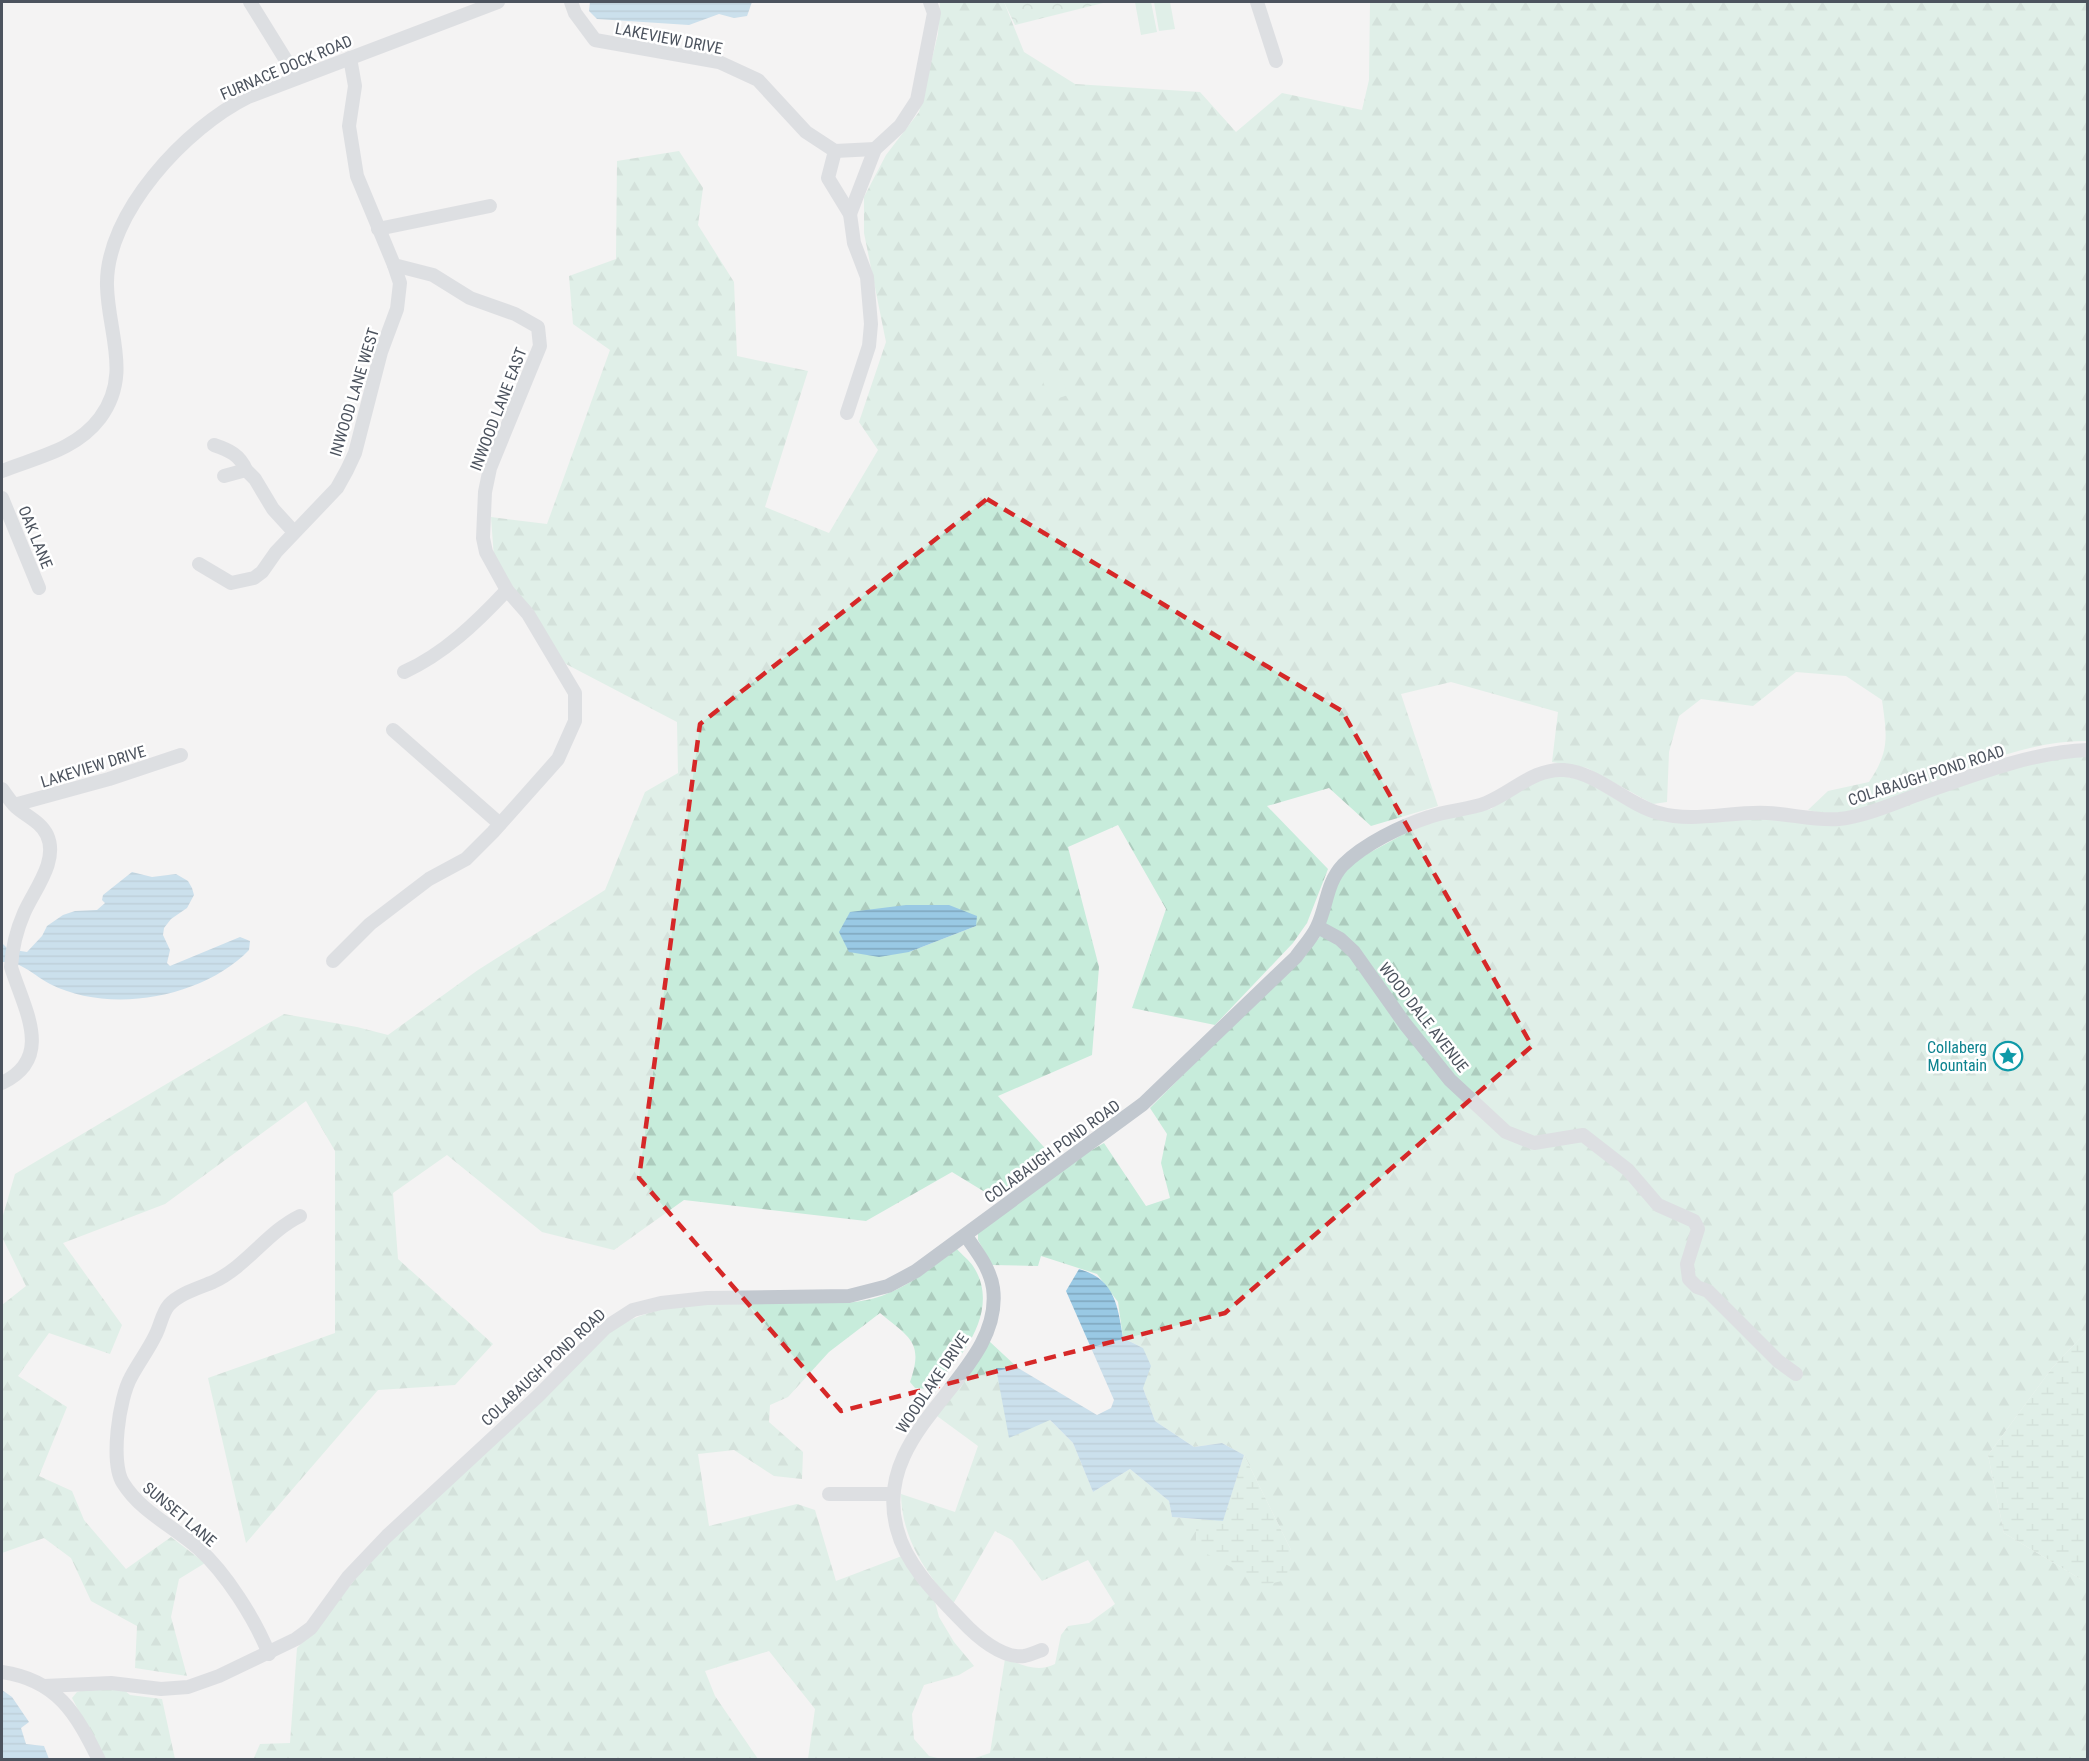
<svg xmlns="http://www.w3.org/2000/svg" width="2089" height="1761" viewBox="0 0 2089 1761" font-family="'Roboto Condensed',sans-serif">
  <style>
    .forest { fill: url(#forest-firs); fill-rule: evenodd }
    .wetland { fill: url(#wetland-marsh) }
    .park { fill: url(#park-crowns) }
    .garden { fill: #c7ecdb }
    .water { fill: url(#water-rules) }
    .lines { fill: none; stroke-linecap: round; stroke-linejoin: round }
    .minor { stroke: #c2c8cf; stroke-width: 14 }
    .marked { fill: none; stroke: #d62828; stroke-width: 4.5; stroke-dasharray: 12 8; stroke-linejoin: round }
    .labels { text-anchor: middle; stroke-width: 5; stroke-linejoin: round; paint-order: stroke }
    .street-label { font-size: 16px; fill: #4c535e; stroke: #fff }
    .culture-label { font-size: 16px; fill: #0d838f; stroke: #fff; text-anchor: end }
  </style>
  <defs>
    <pattern id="forest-firs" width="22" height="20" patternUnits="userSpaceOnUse" patternTransform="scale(1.5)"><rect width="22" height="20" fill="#c7ecdb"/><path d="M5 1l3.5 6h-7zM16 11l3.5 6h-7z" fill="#adccbe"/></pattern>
    <pattern id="wetland-marsh" width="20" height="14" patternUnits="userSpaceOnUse" patternTransform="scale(1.5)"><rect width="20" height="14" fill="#c7ecdb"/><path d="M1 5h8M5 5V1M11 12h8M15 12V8" fill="none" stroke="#adccbe"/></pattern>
    <pattern id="park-crowns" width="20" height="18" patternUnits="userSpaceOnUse" patternTransform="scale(1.5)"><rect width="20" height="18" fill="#c7ecdb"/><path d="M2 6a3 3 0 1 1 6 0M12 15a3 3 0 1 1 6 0" fill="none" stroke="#adccbe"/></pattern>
    <pattern id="water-rules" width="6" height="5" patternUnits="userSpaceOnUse" patternTransform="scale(1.5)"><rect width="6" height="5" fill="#99c9e4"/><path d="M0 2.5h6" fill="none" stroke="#7fa6bc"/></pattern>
  </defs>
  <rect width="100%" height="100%" fill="#f4f3f3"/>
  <g class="forest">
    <path d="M940 2H1004L1024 52 1075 84 1200 92 1236 132 1282 93 1362 110 1369 80 1370 2H2087V741C2044 740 1998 756 1958 772 1913 789 1857 824 1808 810L1828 791 1869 782C1890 751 1887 736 1882 700L1846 676 1796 672 1753 706 1701 699 1679 716 1669 752 1667 802 1653 804 1587 768 1552 762 1558 712 1451 682 1401 694 1438 806 1371 826 1329 788 1267 806 1328 869 1307 923 1293 943 1215 1025 1132 1008 1166 909 1118 825 1068 847 1099 967 1092 1055 998 1096 1052 1156 993 1197 952 1172 866 1221 684 1200 614 1250 542 1232 447 1155 393 1193 398 1259 493 1344 455 1385 378 1390 246 1543 208 1378 335 1333V1151L306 1101 165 1204 63 1243 122 1325 110 1354 49 1333 18 1376 67 1407 39 1476 72 1491 84 1520 126 1569 171 1537 205 1563 179 1579 171 1617 187 1676 135 1668 137 1626 91 1601 71 1558 44 1538 2 1553V1305L26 1286 2 1237V1219L15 1174 284 1014 357 1027 388 1035 478 970 605 890 645 792 678 773 677 722 564 663 494 558 491 517 547 524 610 350 573 324 569 276 616 259 617 161 679 151 703 188 698 225 734 282 737 356 808 371 765 507 829 533 878 450 859 422 886 342 864 233V197L886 155 919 112 938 34ZM976 926 909 952H849Z"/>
    <path d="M2087 754V1331L2052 1368 1988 1455 2004 1533 2087 1583V1759H972L990 1753 1005 1659C1023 1665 1038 1673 1055 1664L1061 1635 1068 1626 1089 1623 1115 1604 1088 1560 1042 1581 1012 1540 995 1531 953 1604C925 1571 902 1539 901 1494L955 1512 978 1446 937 1416 989 1341 1018 1368H997L1073 1443 1093 1492 1130 1469 1169 1501 1172 1517 1196 1519V1548L1291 1550 1244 1455 1222 1443 1194 1447 1155 1421 1143 1388V1348L1123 1338 1118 1302 1097 1274 1041 1256 1038 1266 992 1265 978 1240V1233L1069 1163 1104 1143 1146 1206 1170 1198 1161 1163 1167 1134 1150 1108 1319 938 1337 881 1358 859 1413 829 1437 819 1491 809 1530 782 1559 775 1585 781 1631 808 1821 824 2022 766Z"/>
    <path d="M957 1249C962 1255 969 1260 973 1266 1002 1310 961 1361 930 1389L915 1388 910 1382C924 1342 910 1338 880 1313L829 1352 788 1397 770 1405 769 1422 803 1452 802 1479 774 1476 734 1450 698 1454 709 1526 797 1504 815 1510 836 1581 902 1556 934 1598 939 1617 954 1642 974 1666 959 1675 924 1685 912 1714 914 1739 929 1756 942 1759H808L815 1709 769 1651 705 1671 715 1696 758 1759 253 1760 260 1744 290 1743 297 1648C330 1616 353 1577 386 1544 457 1472 533 1403 607 1333 664 1295 741 1300 807 1302 830 1302 852 1305 875 1298 906 1289 931 1268 957 1249Z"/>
    <polygon points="88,1689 124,1690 130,1695 162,1699 175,1759 104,1759 72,1698 77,1692"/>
  </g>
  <g class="wetland">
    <polygon points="2087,1331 2087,1583 2004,1533 1988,1455 2052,1368"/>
    <polygon points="1244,1455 1291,1550 1286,1580 1264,1585 1196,1548 1196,1519 1223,1520"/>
  </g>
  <polygon class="park" points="1004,2 1107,2 1015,25"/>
  <g class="garden">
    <polygon points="1135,2 1151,2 1157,32 1141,35"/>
    <polygon points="1154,2 1170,2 1175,29 1159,31"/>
    <polygon points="1055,358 1068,395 1050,401 1037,365"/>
  </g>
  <g class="water">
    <polygon points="590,2 752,2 747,16 734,18 719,14 689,25 597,19 589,11"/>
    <path d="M132 872 152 877 176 874 188 881 192 888 194 895 187 908 171 919 164 928 163 935 170 950 167 963 170 966 240 937 250 941 249 950C204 997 111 1015 50 984 33 975 22 961 2 962V943L8 949 27 952 42 936 47 926 63 915 75 911 97 910 105 903 102 900 103 895Z"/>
    <polygon points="906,905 949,905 977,916 976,926 909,952 879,957 849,952 839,932 850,912"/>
    <path d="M1079 1269C1115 1279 1118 1306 1123 1338L1143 1348 1151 1366 1143 1388 1155 1421 1194 1447 1222 1443 1244 1455 1223 1521 1172 1517 1169 1501 1130 1469 1093 1492 1073 1443 1050 1420 1009 1438 996 1368H1018L1097 1415 1111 1408 1114 1400 1066 1291Z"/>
    <polygon points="2,1690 12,1697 29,1722 21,1728 26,1744 44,1746 49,1759 2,1759"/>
  </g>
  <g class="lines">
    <g class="minor">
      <polyline points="250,2 297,78"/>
      <polyline points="571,2 575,13 595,40 719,62 758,80 806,132 835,151 828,178 850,214 854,243 867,277 871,324 869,346 847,413"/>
      <polyline points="1257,2 1276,61"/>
      <polyline points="835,151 875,149"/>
      <polyline points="850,214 875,149 900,126 917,100 934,13 930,2"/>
      <polyline points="378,229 490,206"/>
      <path d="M214 445C229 450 240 455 246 470L224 476"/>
      <polyline points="246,470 255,479 273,509 294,532"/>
      <path d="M2 471C37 457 76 450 100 418 132 375 108 333 107 286 105 213 187 127 248 97L498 2"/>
      <polyline points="2,498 39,588"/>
      <polyline points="199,564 231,583 254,578 262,572 276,552 337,488 347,470 355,453 381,352 397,309 400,283 394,265"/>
      <path d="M404 672C444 654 477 622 507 590"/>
      <polyline points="393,730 500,824"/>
      <path d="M2 789C6 795 11 802 16 807 26 816 41 822 47 835 59 861 34 890 24 913 17 929 12 950 11 967 24 1009 55 1058 2 1083"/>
      <polyline points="14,805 109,779 181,755"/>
      <polyline points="1318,927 1340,939 1354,952 1405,1024 1450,1080 1506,1132 1534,1143 1583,1135 1628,1170 1658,1205 1694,1221 1698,1229 1687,1264 1689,1279 1697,1287 1708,1291 1778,1361 1796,1374"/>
      <polyline points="333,961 370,924 429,879 466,859 493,832 558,759 575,721 575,693 528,614 507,590 486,552 483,538 485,492 490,468 540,346 538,327 515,314 470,298 433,275 394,265 357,176 349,126 355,86 350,58"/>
      <path d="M966 1236C977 1252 990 1268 993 1288 1005 1375 869 1427 897 1529 906 1565 937 1595 962 1621 976 1636 1002 1659 1024 1656 1030 1655 1036 1652 1042 1650"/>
      <polyline points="829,1494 892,1494"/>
      <path d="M269 1654C255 1619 226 1573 198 1548 173 1526 141 1512 123 1483 110 1463 119 1398 131 1377 139 1362 149 1349 156 1334 161 1324 162 1313 169 1305 180 1293 199 1288 213 1282 247 1266 267 1232 300 1216"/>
      <path d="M2 1672C57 1680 76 1713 99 1760"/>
      <path d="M44 1686 111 1683 161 1689 188 1687 219 1676 296 1639 311 1628 348 1577 387 1536 538 1396 605 1328 633 1310 661 1303 707 1298 849 1296 888 1286 916 1271 1143 1104 1296 957C1303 947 1312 938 1317 927 1327 907 1326 883 1343 865 1364 844 1401 826 1429 817 1448 810 1468 810 1486 803 1513 792 1534 768 1564 770 1599 773 1626 804 1659 813 1693 823 1732 811 1767 813 1791 814 1815 821 1839 819 1866 816 1892 804 1917 795 1971 776 2030 752 2088 750"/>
    </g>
  </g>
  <path d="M0 0H2089V1761H0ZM987 499 1342 711 1532 1046 1225 1313 841 1411 639 1178 700 724Z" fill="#f4f3f3" fill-opacity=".55" fill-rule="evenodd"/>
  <path class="marked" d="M987 499 1342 711 1532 1046 1225 1313 841 1411 639 1178 700 724Z"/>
  <defs>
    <g id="sight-ring" transform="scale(1.5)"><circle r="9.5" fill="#fff" stroke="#0f9aa8" stroke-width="1.5"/><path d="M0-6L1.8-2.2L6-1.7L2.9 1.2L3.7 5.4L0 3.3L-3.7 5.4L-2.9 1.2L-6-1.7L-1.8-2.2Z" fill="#0f9aa8"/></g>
  </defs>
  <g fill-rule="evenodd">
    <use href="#sight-ring" x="2008" y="1056"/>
  </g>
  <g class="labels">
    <g class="street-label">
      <text transform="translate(669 38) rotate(11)" y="6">LAKEVIEW DRIVE</text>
      <text transform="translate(286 67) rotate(-23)" y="6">FURNACE DOCK ROAD</text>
      <text transform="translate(354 392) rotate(-73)" y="6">INWOOD LANE WEST</text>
      <text transform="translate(498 409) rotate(-69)" y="6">INWOOD LANE EAST</text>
      <text transform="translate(36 537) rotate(68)" y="6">OAK LANE</text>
      <text transform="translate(93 766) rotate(-17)" y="6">LAKEVIEW DRIVE</text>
      <text transform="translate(1926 775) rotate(-18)" y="6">COLABAUGH POND ROAD</text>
      <text transform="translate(1424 1017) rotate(52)" y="6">WOOD DALE AVENUE</text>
      <text transform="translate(1052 1151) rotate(-36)" y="6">COLABAUGH POND ROAD</text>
      <text transform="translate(543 1367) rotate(-43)" y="6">COLABAUGH POND ROAD</text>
      <text transform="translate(932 1383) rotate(-56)" y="6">WOODLAKE DRIVE</text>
      <text transform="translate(180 1514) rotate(40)" y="6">SUNSET LANE</text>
    </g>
    <g class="culture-label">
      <text x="1987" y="1053">Collaberg<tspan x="1987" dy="18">Mountain</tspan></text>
    </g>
  </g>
  <rect width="2089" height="1761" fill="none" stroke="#4c535e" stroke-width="6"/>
</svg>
